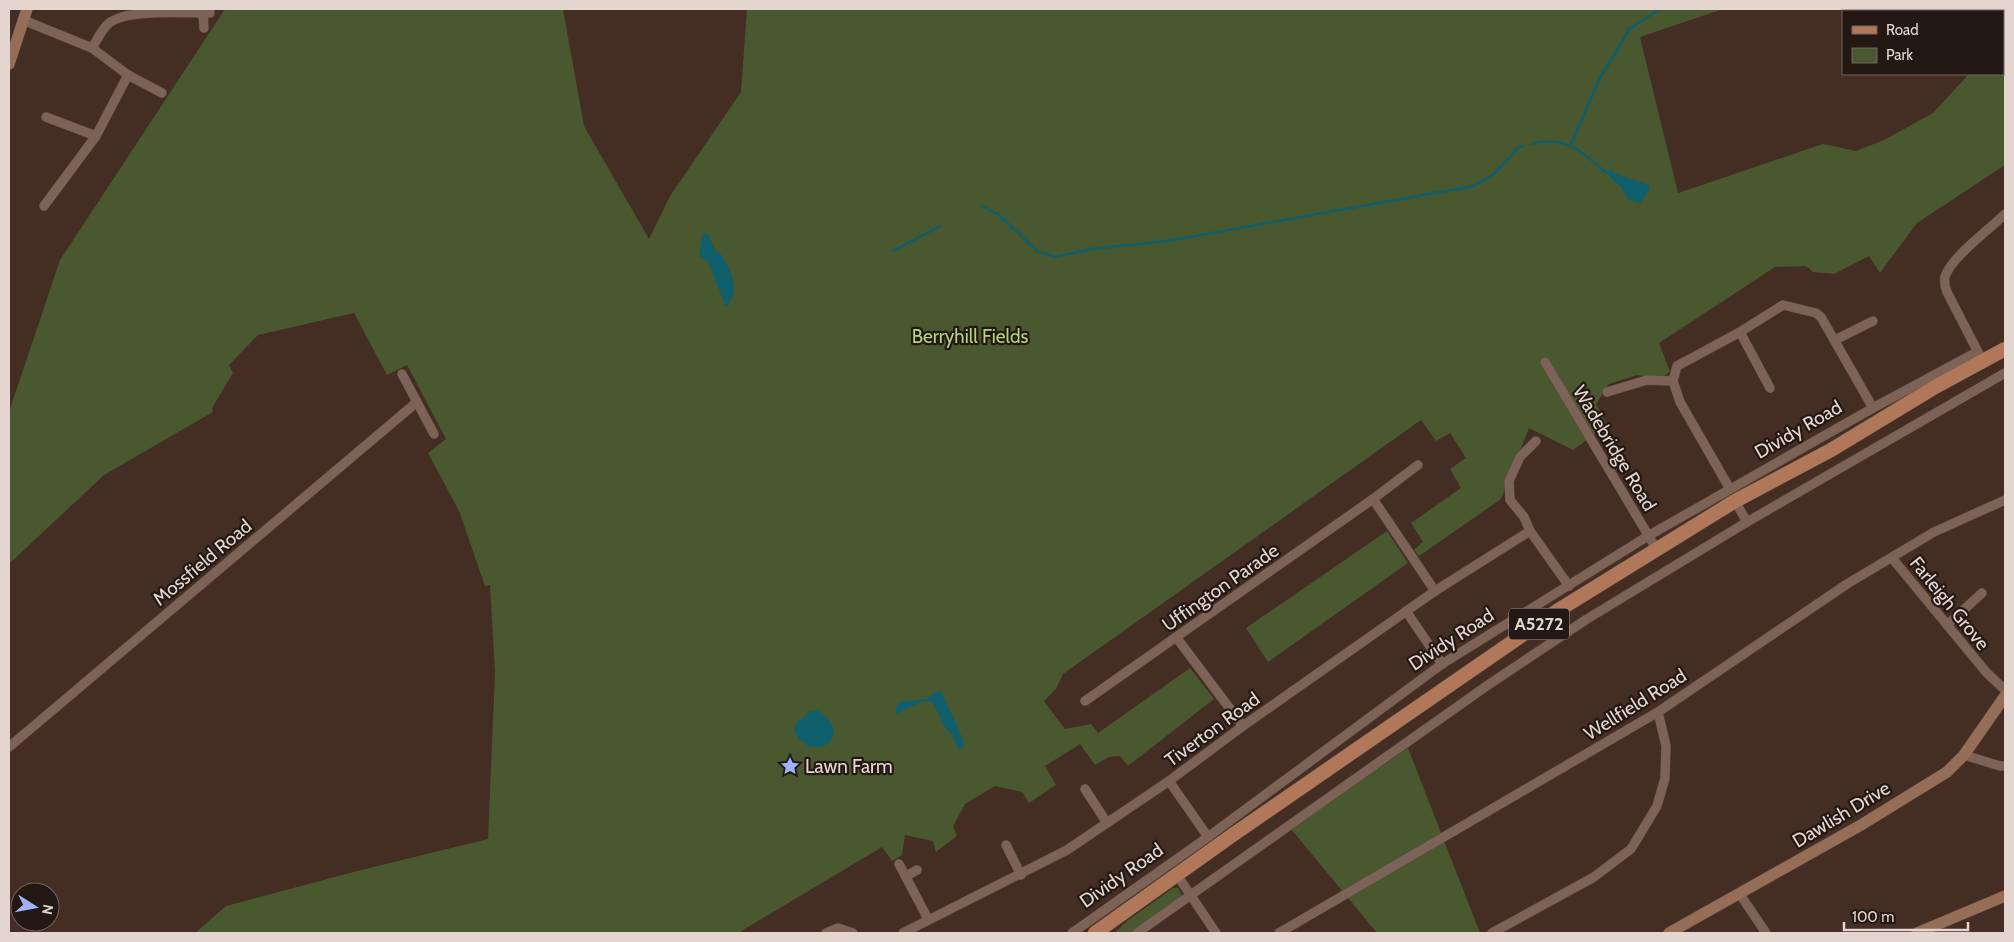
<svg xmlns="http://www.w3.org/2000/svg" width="2014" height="942" viewBox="0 0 2014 942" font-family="Cabin,sans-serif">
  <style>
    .green { fill: #49582f }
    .water { fill: #0f5f6d }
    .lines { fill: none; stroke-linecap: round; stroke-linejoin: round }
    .stream { stroke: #0f5f6d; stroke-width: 2.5 }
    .street-casing { stroke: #5e4b42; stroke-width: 10 }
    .secondary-casing { stroke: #5e4b42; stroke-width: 12 }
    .primary-casing { stroke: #5e4b42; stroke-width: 15 }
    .street { stroke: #7d6357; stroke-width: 9 }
    .secondary { stroke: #966e58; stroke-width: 11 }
    .primary { stroke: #b07858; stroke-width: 14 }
    .labels { text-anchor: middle; stroke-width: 4.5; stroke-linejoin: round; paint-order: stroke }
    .shield { fill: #231814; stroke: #ab9c97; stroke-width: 1 }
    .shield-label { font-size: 18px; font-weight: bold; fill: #e5d5cf }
    .park-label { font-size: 19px; fill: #b2d379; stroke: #231814 }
    .street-label { font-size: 19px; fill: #e5d5cf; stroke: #231814 }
    .poi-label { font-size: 19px; fill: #e5d5cf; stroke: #231814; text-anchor: start }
  </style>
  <rect width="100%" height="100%" fill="#442d23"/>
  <g class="green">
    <polygon points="225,9 563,9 584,126 649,239 670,196 741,92 747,9 1723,9 1640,37 1678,193 1823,144 1856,151 1884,140 1933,113 1969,74 2003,74 2003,33 2005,30 2005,165 1917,223 1880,273 1869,256 1834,274 1813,272 1806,266 1775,267 1659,343 1670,372 1660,378 1637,375 1609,384 1596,404 1607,425 1573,450 1529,428 1501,499 1419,556 1414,550 1423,542 1411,523 1461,488 1450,469 1466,458 1450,433 1436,441 1421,420 1063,674 1056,689 1044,701 1065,729 1091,724 1098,733 1190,668 1214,699 1128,766 1120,756 1109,757 1095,765 1080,744 1045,766 1056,785 1029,803 1022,792 995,786 965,804 953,826 957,836 936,852 933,841 905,835 902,855 892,861 882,847 738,933 195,933 226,906 361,870 488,839 495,673 490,585 485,586 459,511 428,453 446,439 407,365 387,375 354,313 258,335 229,365 233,373 212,408 213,412 104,475 9,564 9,412 60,260"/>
    <polygon points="1387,531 1408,563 1268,662 1246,628"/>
    <polygon points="1408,748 1480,933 1377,933 1291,829"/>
    <polygon points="1173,888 1178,888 1182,896 1130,933 1115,933 1127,921"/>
  </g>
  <g class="water">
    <polygon points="1611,168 1613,173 1649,185 1650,189 1640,203 1629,200 1621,187 1606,173"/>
    <path d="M703 233 709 235 715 251 719 252C730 266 742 291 726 307L708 262 699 256Z"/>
    <polygon points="941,691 963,739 964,746 959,750 952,735 943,725 938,712 932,702 923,701 896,714 895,712 899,702 927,699 933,693"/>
    <path d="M811 711H819C858 739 808 766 794 730L796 723Z"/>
  </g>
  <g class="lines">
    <g class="stream">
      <polyline points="1629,29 1660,9"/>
      <path d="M1532 144C1564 135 1584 152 1606 173"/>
      <polyline points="1571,144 1599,80 1629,30"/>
      <polyline points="982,206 999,215 1037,251 1055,257 1091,249 1167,241 1474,186 1494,174 1518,148 1523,146"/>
      <polyline points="893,251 940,226"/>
    </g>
    <g class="street-casing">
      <g id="street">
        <polyline points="203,13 204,28"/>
        <polyline points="23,20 92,48 128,75 162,93"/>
        <path d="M92 48C97 40 101 31 107 25 122 8 187 13 210 13"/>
        <polyline points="46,117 96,136"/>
        <polyline points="44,206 96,136 128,75"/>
        <polyline points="1740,332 1770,388"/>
        <polyline points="1835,340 1873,321"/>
        <path d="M1980 356 1947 292C1945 287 1944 282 1945 277 1951 257 1990 229 2005 214"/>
        <polyline points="1545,362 1657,550"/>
        <polyline points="402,374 434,434"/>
        <polyline points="1607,392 1647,380 1673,381"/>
        <polyline points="1536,441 1520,457 1509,481 1510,500 1524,517 1530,531 1569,586"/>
        <polyline points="1730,489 1680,402 1673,381 1677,366 1740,332 1783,305 1816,313 1821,317 1873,408"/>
        <polyline points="1373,499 1435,591"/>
        <polyline points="1735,501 1747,522"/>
        <polyline points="1892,558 1986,672 2005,690"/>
        <polyline points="1406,611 1442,664"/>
        <polyline points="1947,625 1982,593"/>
        <polyline points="1176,637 1243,726"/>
        <polyline points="1085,701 1373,499 1418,465"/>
        <polyline points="9,747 417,402"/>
        <polyline points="1964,755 2000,766 2005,766"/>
        <polyline points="1169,781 1208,837"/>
        <polyline points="1085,789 1107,823"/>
        <polyline points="1006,845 1021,875"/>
        <polyline points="899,864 928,919"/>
        <polyline points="1177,875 1216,933"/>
        <polyline points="906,876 917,870"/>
        <polyline points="1739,893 1766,933"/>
        <polyline points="826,933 838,928 853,933"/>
        <polyline points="903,933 1067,850 1169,781 1243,726 1435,591 1530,531"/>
        <polyline points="1072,933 1208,837 1442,664 1648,536 1873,408 1977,352"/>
        <polyline points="1137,933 1488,685 1587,619 1747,522 2005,373"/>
        <polyline points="1279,933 1658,712 1847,584 1934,532 2005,500"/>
        <polyline points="1492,933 1594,877 1631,849 1657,806 1665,778 1666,746 1658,712"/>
      </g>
    </g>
    <g class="secondary-casing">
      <g id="secondary">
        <polyline points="9,64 27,9"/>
        <polyline points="1669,933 1861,825 1947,772 1964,755 2005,696"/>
        <polyline points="1917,933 2005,896"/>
      </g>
    </g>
    <g class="primary-casing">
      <polyline id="primary" points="1095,933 1234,834 1557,611 1735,501 1831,450 1935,387 2005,349"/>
    </g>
    <use href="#street" class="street"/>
    <use href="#secondary" class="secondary"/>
    <use href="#primary" class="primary"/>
  </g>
  <defs>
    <g id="sight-bare" transform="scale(1.5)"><path d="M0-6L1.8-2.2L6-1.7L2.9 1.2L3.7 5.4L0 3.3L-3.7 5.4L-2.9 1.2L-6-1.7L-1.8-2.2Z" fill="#9db4fd" stroke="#231814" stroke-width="2.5" paint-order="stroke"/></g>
  </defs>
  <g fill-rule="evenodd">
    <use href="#sight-bare" x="790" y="766"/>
  </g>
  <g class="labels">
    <rect class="shield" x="1509" y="608.5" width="60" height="31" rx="4"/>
    <g class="shield-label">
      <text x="1539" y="630">A5272</text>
    </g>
    <g class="park-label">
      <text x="970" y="343">Berryhill Fields</text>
    </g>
    <g class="street-label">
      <text transform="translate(1798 429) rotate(-30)" y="7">Dividy Road</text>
      <text transform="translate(1615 448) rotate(59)" y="7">Wadebridge Road</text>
      <text transform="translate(202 562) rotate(-40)" y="7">Mossfield Road</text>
      <text transform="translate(1220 587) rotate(-35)" y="7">Uffington Parade</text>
      <text transform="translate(1950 603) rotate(51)" y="7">Farleigh Grove</text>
      <text transform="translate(1451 639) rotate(-33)" y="7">Dividy Road</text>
      <text transform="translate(1635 704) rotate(-32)" y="7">Wellfield Road</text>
      <text transform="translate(1212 729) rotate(-36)" y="7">Tiverton Road</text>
      <text transform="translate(1841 814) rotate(-31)" y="7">Dawlish Drive</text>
      <text transform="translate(1121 875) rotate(-35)" y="7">Dividy Road</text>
    </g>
    <g class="poi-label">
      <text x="805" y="773">Lawn Farm</text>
    </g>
  </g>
  <rect width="2014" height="942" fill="none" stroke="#e5d5cf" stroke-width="20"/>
  <rect x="1842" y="10" width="162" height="65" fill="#231814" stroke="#71645f"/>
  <rect x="1852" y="26" width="25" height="8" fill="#b07858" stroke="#71645f"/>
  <text x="1886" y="35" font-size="15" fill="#e5d5cf">Road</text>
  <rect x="1852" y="48" width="25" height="15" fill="#49582f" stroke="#71645f"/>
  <text x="1886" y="60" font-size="15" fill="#e5d5cf">Park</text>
  <g transform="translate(35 907) rotate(101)"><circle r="24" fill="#231814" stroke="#71645f"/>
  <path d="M0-4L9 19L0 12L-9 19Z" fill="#9db4fd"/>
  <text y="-8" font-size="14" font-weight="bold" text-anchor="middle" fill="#e5d5cf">N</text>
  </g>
  <path d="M1844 922v8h124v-8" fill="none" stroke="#e5d5cf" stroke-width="2.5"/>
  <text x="1852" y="922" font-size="15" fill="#e5d5cf" stroke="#231814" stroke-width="4" paint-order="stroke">100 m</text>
</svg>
